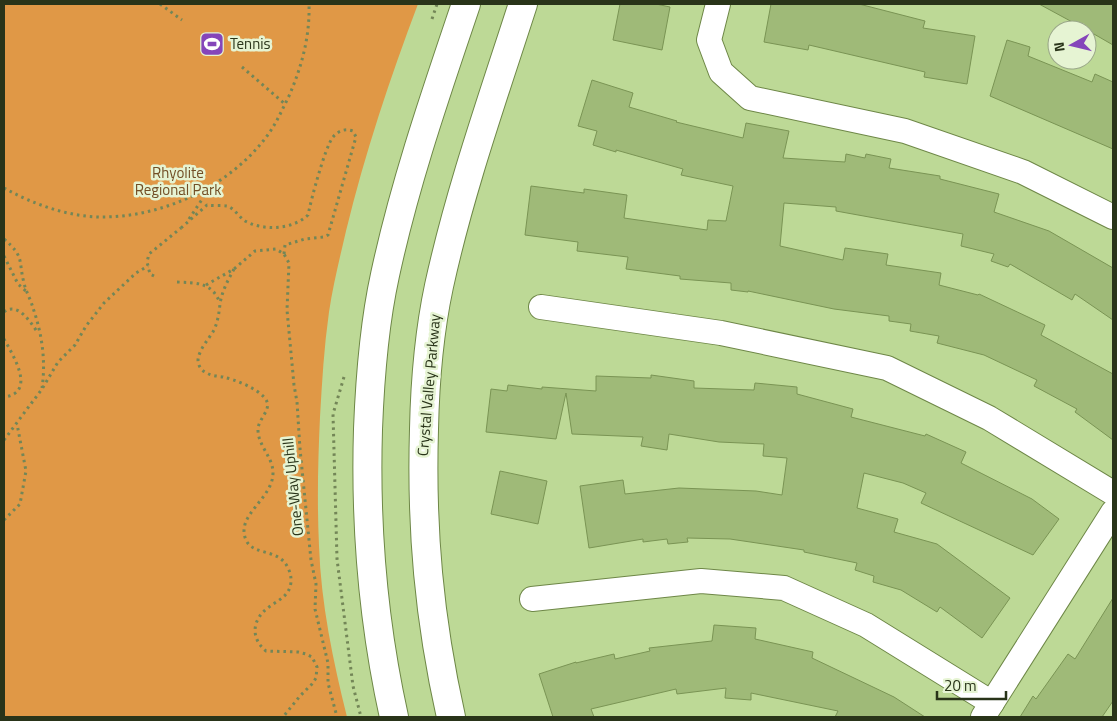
<svg xmlns="http://www.w3.org/2000/svg" width="1117" height="721" viewBox="0 0 1117 721" font-family="'Titillium Web',sans-serif">
  <style>
    .green { fill: #e09846 }
    .building { fill: #9fba78; stroke: #7a9454 }
    .lines { fill: none; stroke-linecap: round; stroke-linejoin: round }
    .minor-casing { stroke: #6e8747; stroke-width: 26 }
    .major-casing { stroke: #6e8747; stroke-width: 30 }
    .path { stroke: #738657; stroke-width: 3; stroke-dasharray: 2.5 4; stroke-linecap: butt }
    .minor { stroke: #fff; stroke-width: 24 }
    .major { stroke: #fff; stroke-width: 28 }
    .labels { text-anchor: middle; stroke-width: 5; stroke-linejoin: round; paint-order: stroke }
    .poi-label { font-size: 15px; fill: #293419; stroke: #e6f4d3; text-anchor: start }
    .park-label { font-size: 15px; fill: #724e25; stroke: #e6f4d3 }
    .street-label { font-size: 15px; fill: #293419; stroke: #e6f4d3 }
  </style>
  <rect width="100%" height="100%" fill="#bdd996"/>
  <path class="green" d="M4 4H418C390 78 365 153 346 231 340 257 333 285 329 312 324 347 322 382 320 417 318 460 317 503 319 546 321 604 333 661 347 717H4Z"/>
  <g class="building">
    <polygon points="620,4 656,4 670,7 662,50 613,40"/>
    <polygon points="771,4 859,4 925,21 923,28 975,36 967,84 924,77 925,72 809,45 808,50 764,42"/>
    <polygon points="1039,4 1113,4 1113,45 1087,30"/>
    <polygon points="1007,40 1030,47 1028,56 1092,82 1095,74 1113,82 1113,149 990,96"/>
    <polygon points="592,80 633,93 629,107 677,121 676,122 743,138 746,123 789,131 783,158 845,162 846,154 865,158 866,154 891,159 889,168 940,176 940,179 999,194 994,212 1049,231 1113,268 1113,320 1075,294 1072,300 1010,264 1008,267 991,261 994,254 961,246 963,234 836,211 836,207 784,203 780,246 843,260 845,248 888,254 886,265 941,273 939,285 978,295 979,294 1045,325 1041,335 1113,374 1113,440 1075,412 1077,409 1034,386 1037,380 984,355 937,343 939,336 910,331 911,324 889,321 889,316 834,309 748,291 748,292 731,290 731,283 680,279 680,276 626,269 628,257 577,251 578,242 525,235 531,186 584,193 584,189 627,195 624,218 707,230 708,220 726,221 733,186 681,175 683,169 616,150 616,152 593,145 597,131 578,126"/>
    <polygon points="651,375 694,381 694,388 754,390 755,383 797,387 797,394 853,409 851,417 925,436 926,434 966,452 961,463 1032,499 1059,519 1033,555 921,503 926,493 903,483 864,473 857,508 898,519 894,532 937,544 1010,598 982,638 940,607 937,612 901,590 873,582 874,576 855,570 857,563 804,552 804,550 730,539 687,538 688,542 668,544 667,539 643,542 643,539 589,548 580,486 623,480 625,494 679,488 756,491 782,495 787,458 763,456 764,444 719,442 669,434 667,450 641,446 643,437 572,434 566,393 556,439 486,432 491,389 507,391 508,385 542,389 542,387 596,391 596,376 651,378"/>
    <polygon points="500,471 547,481 538,524 491,514"/>
    <polygon points="1113,598 1113,701 1102,717 1020,717 1033,696 1036,699 1068,654 1075,659"/>
    <polygon points="714,625 756,628 755,639 813,652 812,658 894,697 925,717 835,717 838,711 751,693 751,700 725,698 726,688 677,694 676,689 591,709 594,717 553,717 539,674 576,662 576,663 614,654 615,659 650,651 649,648 712,641"/>
  </g>
  <g class="lines">
    <g class="minor-casing">
      <g id="minor">
        <polyline points="718,4 709,40 721,72 750,98 905,131 1023,172 1113,217"/>
        <polyline points="541,307 721,333 887,368 989,418 1113,493"/>
        <polyline points="532,599 701,581 784,588 866,625 992,703"/>
        <polyline points="983,717 1113,512"/>
      </g>
    </g>
    <g class="major-casing">
      <g id="major">
        <path d="M394 717C373 622 365 526 368 429 370 377 374 325 385 275 405 182 436 93 466 4"/>
        <path d="M451 717C429 619 421 529 424 429 425 381 429 333 439 286 460 190 493 97 523 4"/>
      </g>
    </g>
    <g class="path">
      <polyline points="160,4 182,20"/>
      <polyline points="432,19 437,4"/>
      <polyline points="242,67 285,104"/>
      <path d="M4 188C33 204 68 217 102 217 164 217 230 186 267 136 276 124 282 110 289 96 302 66 310 36 309 4"/>
      <polyline points="189,219 209,189"/>
      <path d="M181 228 207 205C213 206 221 205 227 206 234 208 239 217 245 221 264 231 292 230 308 215 311 200 325 147 333 137 338 131 345 128 353 131L356 137 328 235 324 237 305 239 285 245 284 254"/>
      <path d="M4 239C25 257 18 260 24 283 26 292 31 300 33 308 42 334 46 361 42 388"/>
      <polyline points="4,256 18,284 27,292"/>
      <path d="M234 269C228 280 222 291 220 304 219 313 218 321 214 330 209 339 199 349 198 360 198 365 201 370 205 372 211 376 217 376 223 377 236 380 254 387 264 397 275 409 257 418 258 431 259 447 273 457 273 473 273 499 235 515 246 540 253 556 279 548 288 568 291 574 292 581 290 587 287 597 277 601 269 607 252 619 250 638 266 651L298 652 306 654 312 657 317 667 316 678 312 684 300 696 283 717"/>
      <polyline points="154,276 150,274 147,262 149,254 181,228"/>
      <path d="M177 282C197 283 212 282 220 303"/>
      <polyline points="206,285 234,269 255,251 276,249 284,254 289,263 287,310 294,385 297,402 300,449 311,560 316,584 315,609 328,663 328,683 337,717"/>
      <path d="M4 312C18 301 31 323 38 333"/>
      <path d="M4 339C13 355 37 393 4 397"/>
      <polyline points="344,377 333,414 337,559 353,686 361,717"/>
      <polyline points="4,440 42,389 58,362 75,345 86,326 104,303 136,273 148,266"/>
      <polyline points="4,520 20,504 26,471 17,424"/>
    </g>
    <use href="#minor" class="minor"/>
    <use href="#major" class="major"/>
  </g>
  <defs>
    <g id="stadium-square" transform="scale(1.25)"><rect x="-9" y="-9" width="18" height="18" rx="4" fill="#8545ba" stroke="#e6f4d3"/><path d="M0-5a6.5 5 0 1 0 0 10a6.5 5 0 1 0 0-10ZM-3.5-1.8h7v3.6h-7Z" fill="#fff"/></g>
  </defs>
  <g fill-rule="evenodd">
    <use href="#stadium-square" x="212" y="44"/>
  </g>
  <g class="labels">
    <g class="poi-label">
      <text x="230" y="49">Tennis</text>
    </g>
    <g class="park-label">
      <text x="178" y="178">Rhyolite<tspan x="178" dy="17">Regional Park</tspan></text>
    </g>
    <g class="street-label">
      <text transform="translate(429 385) rotate(-85)" y="5">Crystal Valley Parkway</text>
      <text transform="translate(293 487) rotate(-96)" y="5">One-Way Uphill</text>
    </g>
  </g>
  <rect width="1117" height="721" fill="none" stroke="#293419" stroke-width="10"/>
  <g transform="translate(1072 45) rotate(262)"><circle r="24" fill="#e6f4d3" stroke="#9aa789"/>
  <path d="M0-4L9 19L0 12L-9 19Z" fill="#8545ba"/>
  <text y="-8" font-size="14" font-weight="bold" text-anchor="middle" fill="#293419">N</text>
  </g>
  <path d="M937 691v8h69v-8" fill="none" stroke="#293419" stroke-width="2.5"/>
  <text x="944" y="691" font-size="15" fill="#293419" stroke="#e6f4d3" stroke-width="4" paint-order="stroke">20 m</text>
</svg>
